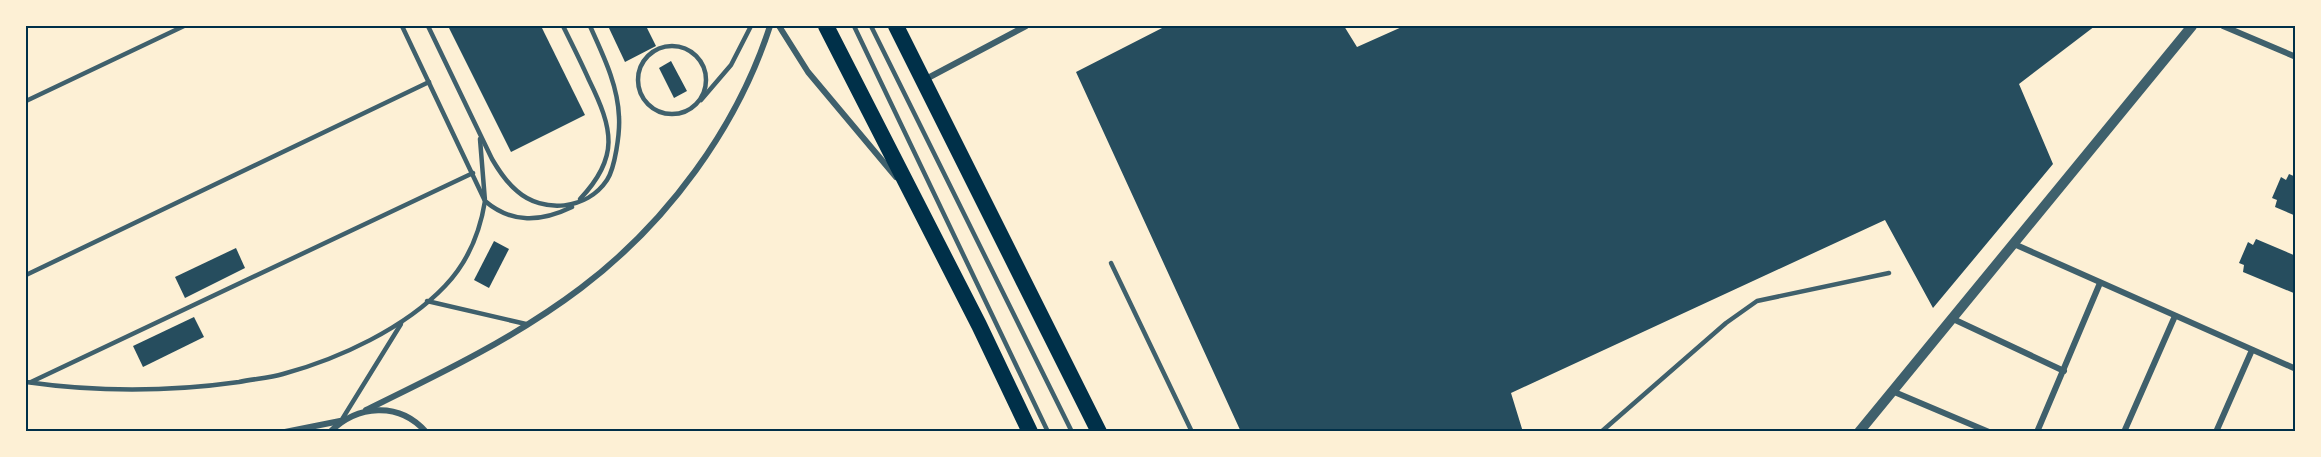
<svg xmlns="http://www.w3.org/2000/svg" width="2321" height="457" viewBox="0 0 2321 457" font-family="'PT Sans',sans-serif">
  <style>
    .building { fill: #264d5e }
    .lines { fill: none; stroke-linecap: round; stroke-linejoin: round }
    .service { stroke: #3f606c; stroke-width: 4.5 }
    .minor { stroke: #3f606c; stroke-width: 6 }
    .tertiary { stroke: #3f606c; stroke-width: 10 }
    .trunk { stroke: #003049; stroke-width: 16 }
    .neatline { fill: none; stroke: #003049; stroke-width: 2 }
  </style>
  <rect width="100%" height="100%" fill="#fdf0d5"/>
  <g class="building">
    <polygon points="448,26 541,26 585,115 511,152"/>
    <polygon points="608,26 646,26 656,46 625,62"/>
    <polygon points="1166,26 1344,26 1357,47 1404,26 2095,26 2019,84 2053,164 1933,308 1885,220 1511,393 1523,432 1241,432 1076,72"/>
    <polygon points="671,61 687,91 674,98 659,68"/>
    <polygon points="2289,174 2296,177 2296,216 2275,207 2277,200 2272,198 2281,177 2286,180"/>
    <polygon points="2256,239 2296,256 2296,294 2243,272 2244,265 2239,263 2248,242 2253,245"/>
    <polygon points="494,241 509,249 489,288 474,280"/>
    <polygon points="236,248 245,268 185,298 175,277"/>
    <polygon points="194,317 204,337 143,367 133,346"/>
  </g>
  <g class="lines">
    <g class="service">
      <path d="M428 26 492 159C499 171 506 182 517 191 543 214 587 210 607 180 615 168 620 133 619 117 618 85 603 55 590 26"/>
      <path d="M563 26C572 44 581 62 589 80 613 129 620 157 580 199"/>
      <polyline points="854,26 1048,432"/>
      <polyline points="871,26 1072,432"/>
      <circle cx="672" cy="80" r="34"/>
      <polyline points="701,100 731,65 751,26"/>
      <polyline points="26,101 184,26"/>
      <path d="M480 139 485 201C512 224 541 222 572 207"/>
      <polyline points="1111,263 1192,432"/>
      <polyline points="26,275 429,82"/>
      <polyline points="427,301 526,324"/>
      <path d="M26 382C96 392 168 392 239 382 253 379 269 378 283 374 339 359 405 328 445 286 468 262 480 232 485 201L402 26"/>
      <polyline points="31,382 473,173"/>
      <polyline points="341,421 401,324"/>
      <polyline points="1601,432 1726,323 1757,301 1889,273"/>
    </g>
    <g class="minor">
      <polyline points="779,26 808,72 896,177"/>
      <polyline points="2223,26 2296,57"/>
      <polyline points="926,79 1026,26"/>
      <polyline points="2014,244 2296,369"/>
      <polyline points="1951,318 2064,371"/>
      <polyline points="1892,391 1989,432"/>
      <path d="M366 410C440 374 515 338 581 288 667 223 737 128 770 26"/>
      <polyline points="285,432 340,421"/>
      <path d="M330 432C357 405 399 401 426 432"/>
      <polyline points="2037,432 2100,283"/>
      <polyline points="2124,432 2175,316"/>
      <polyline points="2216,432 2252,350"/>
    </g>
    <polyline class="tertiary" points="1859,432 2192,26"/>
    <g class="trunk">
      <polyline points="826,26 979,325 1030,432"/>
      <polyline points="896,26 1099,432"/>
    </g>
  </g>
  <rect width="2321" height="457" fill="none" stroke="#fdf0d5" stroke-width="54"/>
  <rect x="27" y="27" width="2267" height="403" class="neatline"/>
</svg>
